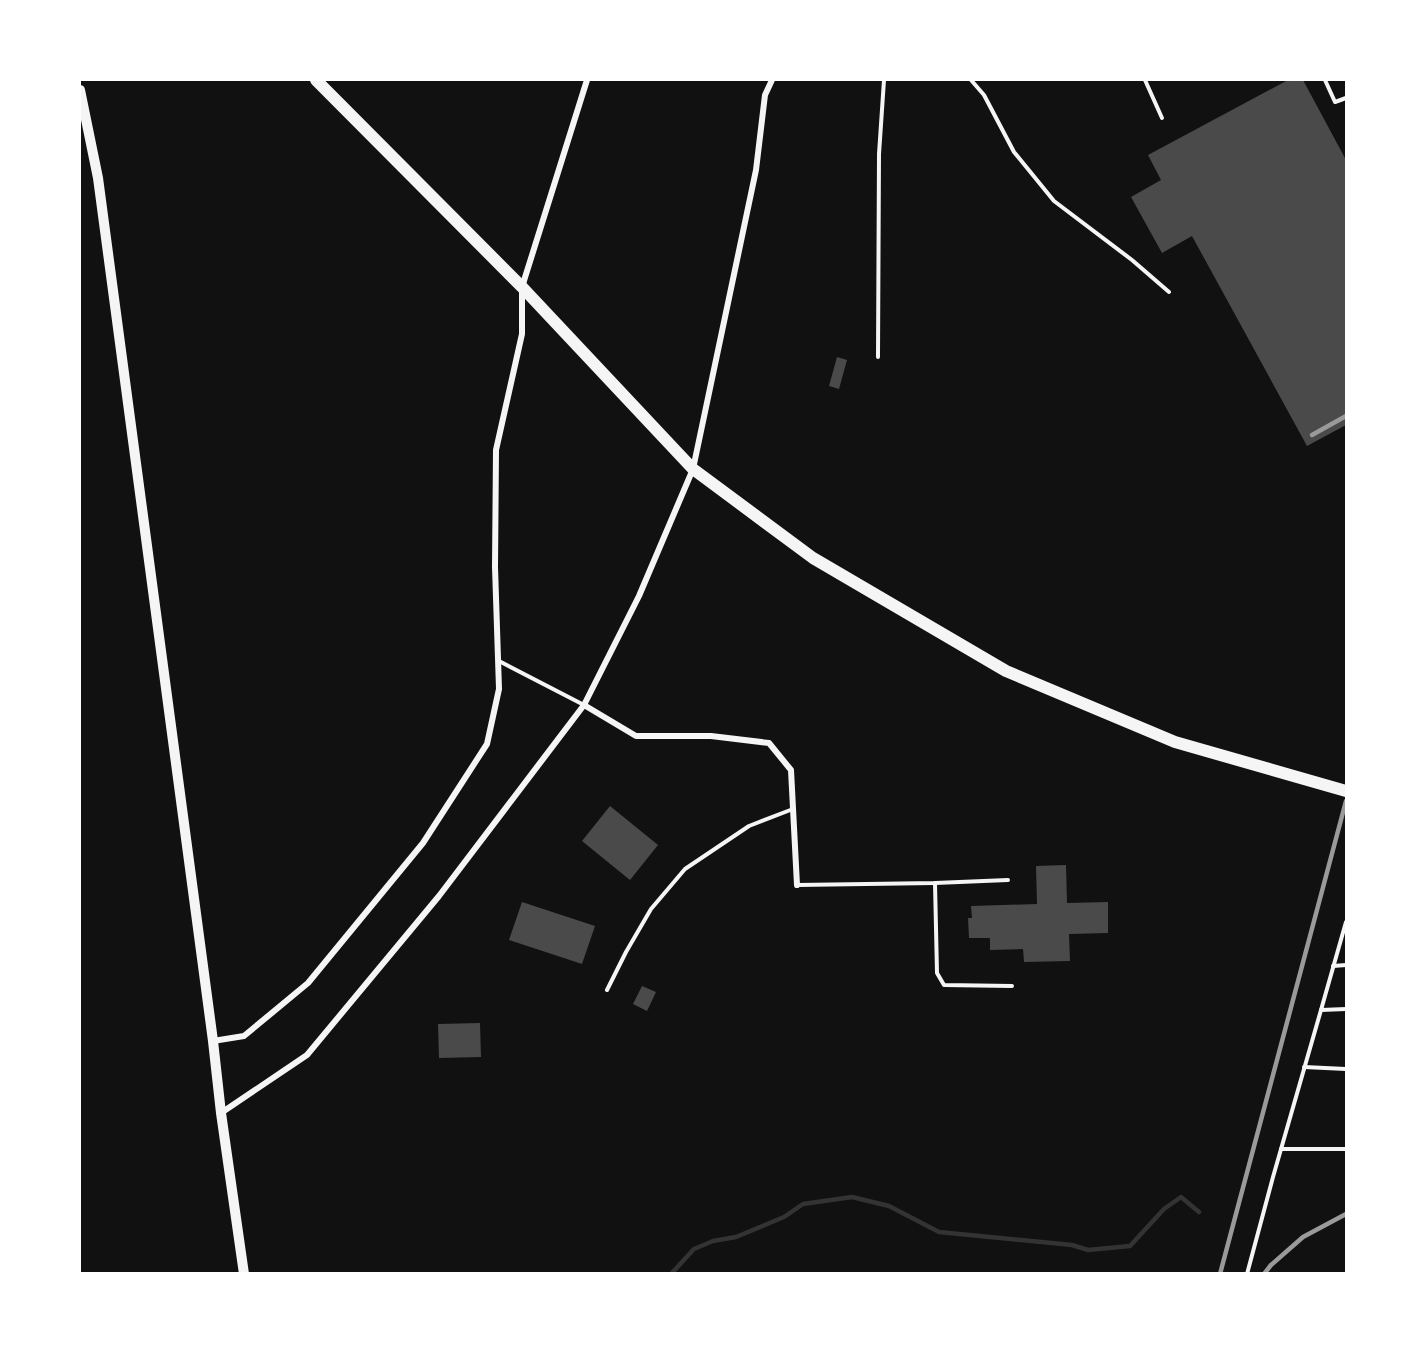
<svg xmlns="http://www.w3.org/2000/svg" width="1426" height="1353" viewBox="0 0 1426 1353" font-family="Mulish,sans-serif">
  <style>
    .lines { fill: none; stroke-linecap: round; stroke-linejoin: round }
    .stream { stroke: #333; stroke-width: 4.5 }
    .building { fill: #4a4a4a }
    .service { stroke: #f5f5f5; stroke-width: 4 }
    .minor { stroke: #f5f5f5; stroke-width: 6 }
    .secondary { stroke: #f5f5f5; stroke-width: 10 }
    .primary { stroke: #f5f5f5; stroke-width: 12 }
    .rail { stroke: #9a9a9a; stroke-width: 4.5 }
  </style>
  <rect width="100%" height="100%" fill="#111"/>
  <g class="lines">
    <polyline class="stream" points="671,1274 694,1249 713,1241 736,1237 784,1217 803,1204 852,1197 889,1206 939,1232 1072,1245 1088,1250 1130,1246 1164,1209 1181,1197 1199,1212"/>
  </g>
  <g class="building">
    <polygon points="1288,80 1303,80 1346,160 1346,425 1307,446 1192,236 1162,253 1131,197 1161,180 1148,155"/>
    <polygon points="837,357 847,360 839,389 829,386"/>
    <polygon points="610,806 658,845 630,880 582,841"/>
    <polygon points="1066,865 1067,903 1108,902 1108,933 1069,934 1070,961 1024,962 1023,949 990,950 990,938 969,938 968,918 972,918 971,906 1037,904 1036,866"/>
    <polygon points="522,902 595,926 582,964 509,940"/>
    <polygon points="642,986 656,992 647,1011 633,1004"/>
    <polygon points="480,1023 481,1057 439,1058 438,1024"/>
  </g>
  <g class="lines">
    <g class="service">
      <polyline points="971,80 984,95 1014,152 1054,201 1132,260 1169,292"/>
      <polyline points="1145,80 1162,118"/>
      <polyline points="1325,80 1335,102 1346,98"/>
      <polyline points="878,357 879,154 884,80"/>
      <polyline points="499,661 584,705"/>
      <polyline points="935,883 937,973 944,985 1012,986"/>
      <polyline points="797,885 935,883 1008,880"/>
      <polyline points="1346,922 1321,1010 1346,1009"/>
      <polyline points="1333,966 1346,965"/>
      <polyline points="607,990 626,952 651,909 685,869 749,826 793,809"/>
      <polyline points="1304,1067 1346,1069"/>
      <polyline points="1281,1149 1346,1149"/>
      <polyline points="1247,1274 1273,1177 1321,1010"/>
    </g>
    <g class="minor">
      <polyline points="584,705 636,736 711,736 769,743 791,770 797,885"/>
      <polyline points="213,1041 244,1036 308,983 423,843 487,744 499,689 495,567 496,450 522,334 522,287 587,80"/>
      <polyline points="221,1113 307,1055 439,896 584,705 639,596 693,469 756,170 765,95 772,80"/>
    </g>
    <polyline class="secondary" points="80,90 98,178 213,1041 221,1113 244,1274"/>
    <polyline class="primary" points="316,80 522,287 693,469 813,558 1006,671 1175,742 1346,791"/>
    <g class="rail">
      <polyline points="1312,435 1346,416"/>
      <polyline points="1220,1274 1346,801"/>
      <polyline points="1264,1274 1271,1265 1303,1237 1346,1214"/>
    </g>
  </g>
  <rect width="1426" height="1353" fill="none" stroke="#ffffff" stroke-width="162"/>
</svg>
